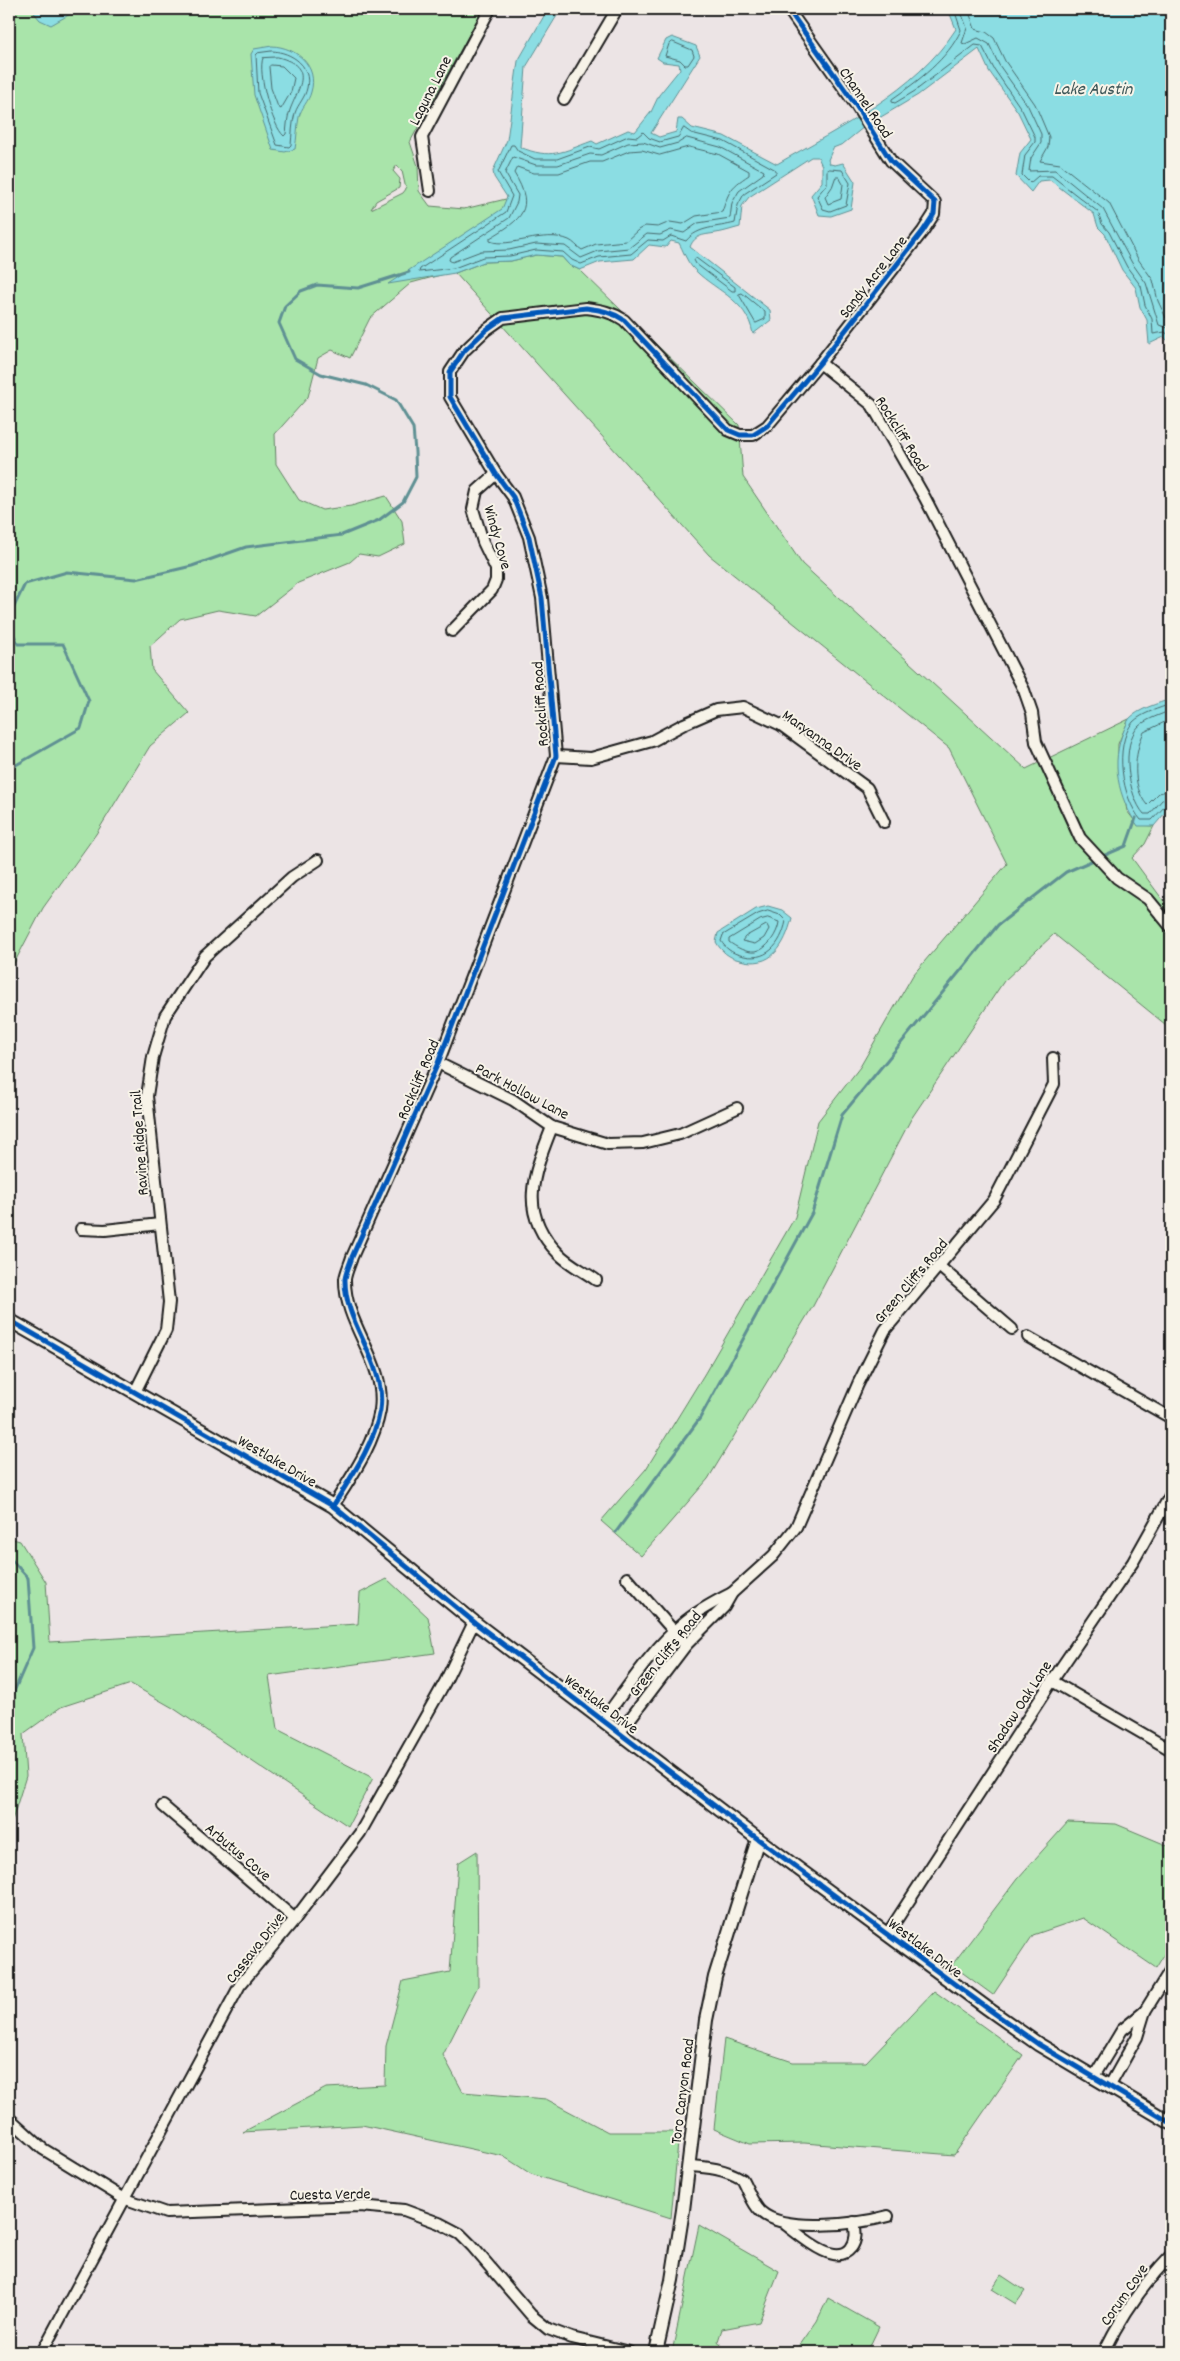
<svg xmlns="http://www.w3.org/2000/svg" width="1180" height="2361" viewBox="0 0 1180 2361" font-family="Dekko,sans-serif">
	<style>
		.green { fill: #a9e4aa; stroke: #628063; fill-rule: evenodd }
		.water { fill: #8bdde3; stroke: #5f9093 }
		.lines { fill: none; stroke-linecap: round; stroke-linejoin: round }
		.shore { stroke: #48696c; stroke-width: 1 }
		.stream { stroke: #5f9093; stroke-width: 3 }
		.minor-casing { stroke: #1c1c1c; stroke-width: 14 }
		.tertiary-casing { stroke: #1c1c1c; stroke-width: 16 }
		.minor { stroke: #f7f3e8; stroke-width: 10 }
		.tertiary { stroke: #f7f3e8; stroke-width: 12 }
		.cycleway-casing { stroke: #f7f3e8; stroke-width: 8 }
		.cycleway { stroke: #0057b8; stroke-width: 5 }
		.labels { text-anchor: middle; stroke-width: 4; stroke-linejoin: round; paint-order: stroke }
		.street-label { font-size: 16px; fill: #1c1c1c; stroke: #f7f3e8 }
		.water-label { font-size: 18px; font-style: italic; fill: #3d5658; stroke: #f7f3e8 }
	</style>
	<rect width="100%" height="100%" fill="#ece4e5"/>
	<filter id="ink" filterUnits="userSpaceOnUse"><feTurbulence type="fractalNoise" baseFrequency=".02" numOctaves="2"/><feDisplacementMap in="SourceGraphic" scale="10" xChannelSelector="R" yChannelSelector="G"/><feConvolveMatrix kernelMatrix="1 2 1 2 8 2 1 2 1" color-interpolation-filters="sRGB"/></filter>
	<g filter="url(#ink)">
		<!-- green -->
		<g class="green">
			<path d="M9 9H483L410 142 418 166 419 191 430 206 464 209 510 198 516 216 448 273 411 283 370 318 350 358 332 350 318 358 308 397 275 434 276 464 299 500 322 510 351 506 386 496 402 521 405 544 378 557 359 554 350 562 298 583 256 616 218 610 180 619 150 646 152 670 189 713 150 746 96 834 43 908 9 973ZM397 165 402 171 406 189 403 193 371 209 376 201 399 188 400 179 393 171Z"/>
			<polygon points="536,255 562,257 569,265 580,270 739,425 743,477 802,564 1026,769 1129,719 1118,744 1118,763 1127,811 1138,825 1154,826 1145,844 1132,858 1171,911 1171,1029 1054,934 1004,981 911,1119 813,1306 708,1479 641,1556 601,1521 646,1469 705,1373 795,1217 818,1121 860,1067 913,975 1007,864 949,748 709,555 455,273 484,262 511,261"/>
			<polygon points="9,1538 20,1541 46,1582 50,1642 358,1624 360,1593 387,1579 428,1617 435,1653 269,1676 277,1729 373,1778 348,1826 173,1708 131,1684 61,1707 23,1734 26,1776 9,1830"/>
			<polygon points="1068,1822 1116,1824 1171,1847 1171,1943 1156,1968 1083,1918 1033,1935 993,1995 952,1965 1018,1878"/>
			<polygon points="477,1851 478,1986 443,2055 463,2092 546,2099 608,2132 679,2132 671,2218 531,2174 503,2156 362,2125 243,2132 326,2088 385,2085 386,2046 403,1981 450,1972 458,1863"/>
			<polygon points="934,1991 1023,2055 954,2155 804,2143 750,2144 714,2129 724,2039 793,2062 866,2062"/>
			<polygon points="699,2225 779,2271 759,2322 722,2329 718,2341 726,2352 672,2352"/>
			<polygon points="1001,2275 1025,2291 1016,2304 992,2289"/>
			<polygon points="828,2298 879,2327 867,2352 795,2352 817,2321"/>
		</g>
		<!-- water -->
		<g class="water">
			<polygon points="31,9 79,9 51,25 40,20"/>
			<path d="M548 9H561L526 67 520 147C551 160 562 152 592 141L597 144 628 130 635 132 651 112 659 95 680 69 679 64 663 62 657 58 666 40 672 37 696 46 700 56 651 133 659 137 676 132 678 119H682L692 128 724 136 777 164C839 128 916 91 956 29L948 9H1171V344L1164 337 1149 344 1147 320 1140 307 1136 288 1122 270 1105 234 1098 227 1094 214 1050 180 1039 181 1031 192 1016 176 1020 153 1031 139 1018 112 989 71 979 49 918 95 864 127 843 144 833 148 828 160 830 164 835 165 843 163 855 182 851 209 831 216 819 215 811 195 822 182V166L818 157H811L749 197 742 206 740 227C732 229 724 232 716 233 705 235 695 234 690 247L770 310 771 320 753 334C747 298 712 290 692 267 686 260 683 250 679 243L671 241 666 247 649 245 634 259 600 262 580 270 569 265 562 257 536 255 511 261 484 262 455 273 388 284 502 209 507 197 494 177 493 171 507 140 518 61Z"/>
			<path d="M272 46C296 47 319 66 311 92 309 101 301 108 299 117 297 127 297 138 295 149L285 152 273 150 254 95 251 54 254 49Z"/>
			<path d="M1171 699V806L1154 826H1138C1118 798 1110 762 1124 730 1126 727 1127 722 1129 719 1138 709 1159 703 1171 699Z"/>
			<path d="M768 906 782 910 792 918C785 946 771 969 740 960 729 958 721 951 716 942L718 933 756 909Z"/>
		</g>
		<g class="lines">
			<!-- shore -->
			<g class="shore">
				<path d="M954 9 961 30C948 59 918 81 892 99V102L895 103 915 91 975 45 982 46 994 69 1022 110 1035 137V142L1025 155 1022 175 1030 183 1038 176H1052L1098 212 1102 224 1109 232 1127 267 1141 286 1145 305 1152 319 1153 334 1165 332 1171 337"/>
				<polyline points="960,9 967,28 962,43 965,44 978,38 989,44 999,65 1028,106 1041,134 1041,143 1031,158 1029,171 1055,170 1103,209 1132,263 1146,283 1159,325 1171,329"/>
				<polyline points="968,9 975,29 986,32 994,38 1005,61 1035,104 1049,137 1048,147 1040,161 1060,164 1109,203 1138,259 1153,280 1158,301 1166,318 1171,320"/>
				<polygon points="673,42 692,50 694,56 688,65 685,65 680,60 665,56 669,44"/>
				<path d="M272 51C292 52 312 66 307 88 305 98 298 104 295 113 292 123 292 135 291 145L289 147 277 145 258 93 256 55 258 53Z"/>
				<path d="M278 57C316 67 298 88 290 110 287 118 287 126 286 134L284 136C272 126 257 72 263 58Z"/>
				<polygon points="271,65 282,66 294,78 291,92 281,109 278,107 271,88 269,67"/>
				<path d="M684 128 691 133 723 141 776 170V173L744 194 738 205 735 223C717 228 698 226 686 241L671 236 663 241 648 240 631 254 599 257 581 264 572 260 563 252 536 250 510 256 483 257 454 268 419 272 420 269 506 212 512 196 498 172 511 145H514L518 151 535 159H557L590 147 599 149 628 136 637 137 643 132 649 138 660 142 678 137Z"/>
				<polygon points="687,138 720,147 764,171 763,174 739,191 732,203 730,218 698,223 684,233 671,230 660,235 647,234 629,248 598,251 581,258 565,246 536,244 509,250 481,251 452,262 449,260 450,257 509,218 517,202 518,195 505,173 513,157 536,165 558,165 590,154 601,155 628,143 643,142 660,148 678,143"/>
				<path d="M689 147 718 154 749 171V175C729 188 729 192 722 212L696 216 683 224 670 222 658 227 645 226 638 230 626 241 596 244 582 250C577 247 574 242 569 240 544 229 509 249 490 241V238C522 219 536 209 514 173L517 167 534 173H559L590 162H602L629 151 642 150 659 155Z"/>
				<polygon points="830,169 842,170 850,183 846,205 830,211 823,209 817,196 827,184 827,171"/>
				<polygon points="836,177 839,177 843,184 841,199 828,204 825,197 832,187"/>
				<polygon points="696,258 735,287 735,291 732,291 696,264 694,260"/>
				<polygon points="739,294 742,293 765,312 765,319 756,323"/>
				<path d="M1171 704C1160 708 1142 713 1133 722 1113 746 1122 798 1141 820H1152L1166 805 1171 804"/>
				<path d="M1171 710C1161 715 1148 718 1139 726 1120 744 1128 796 1144 814H1150L1162 800 1171 797"/>
				<path d="M1171 719 1144 732C1134 753 1131 786 1147 805L1159 793 1171 790"/>
				<path d="M768 911 780 915 786 921C781 945 766 963 740 955 732 953 725 948 721 941L723 935 758 914Z"/>
				<path d="M768 918 779 922C778 933 767 950 755 952 746 953 736 947 729 942V939L760 920Z"/>
				<polygon points="767,925 769,929 764,938 755,944 742,941 745,937"/>
			</g>
			<!-- stream -->
			<g class="stream">
				<polyline points="9,617 25,584 67,572 136,579 192,566 246,547 342,535 379,520 403,502 416,477 415,452 413,428 396,400 366,385 321,374 295,359 279,323 285,306 301,291 317,285 358,288 409,272"/>
				<polyline points="9,625 18,644 63,644 89,701 81,728 16,765 9,772"/>
				<polyline points="616,1532 700,1418 812,1213 842,1115 998,925 1066,872 1126,846 1136,818"/>
				<polyline points="9,1557 28,1578 33,1648 9,1703"/>
			</g>
			<!-- minor casing -->
			<g class="minor-casing">
				<g id="minor">
					<polyline points="564,99 617,9"/>
					<polyline points="430,191 422,137 490,9"/>
					<polyline points="820,363 872,405 925,498 1024,690 1032,713 1036,742 1080,838 1117,878 1148,899 1171,927"/>
					<polyline points="452,631 492,590 496,580 496,569 483,542 473,509 477,491 496,474"/>
					<polyline points="556,756 591,758 652,741 684,724 716,710 743,707 781,725 867,788 884,822"/>
					<polyline points="438,1063 513,1100 552,1127 608,1144 643,1143 680,1134 737,1108"/>
					<path d="M552 1127C534 1173 517 1212 558 1253 568 1264 584 1271 596 1280"/>
					<polyline points="81,1229 105,1230 160,1224"/>
					<polyline points="940,1267 1012,1329"/>
					<polyline points="1028,1337 1171,1418"/>
					<polyline points="135,1392 166,1330 169,1302 147,1096 153,1057 165,1016 205,956 292,877 318,860"/>
					<path d="M333 1506C351 1477 374 1445 380 1410 387 1362 344 1326 345 1279 346 1272 350 1264 352 1257L438 1063 556 756 542 598 529 537 513 497 496 474 450 397V372L464 351 486 330 503 318 586 308C601 310 612 312 624 320L728 430 740 435H753L767 426 820 363 923 231 934 214 935 202 891 161 855 104 788 9"/>
					<polyline points="627,1578 686,1645"/>
					<polyline points="1052,1681 1171,1750"/>
					<path d="M603 1720C628 1687 651 1650 682 1624 697 1611 714 1602 732 1593"/>
					<polyline points="620,1732 686,1645 724,1607 732,1593 773,1556 796,1527 858,1384 885,1330 994,1200 1054,1084 1053,1058"/>
					<polyline points="163,1806 295,1919"/>
					<polyline points="888,1933 1052,1681 1133,1562 1171,1494"/>
					<polyline points="1093,2078 1122,2030 1145,2011"/>
					<polyline points="1109,2087 1137,2037 1145,2011 1171,1969"/>
					<polyline points="9,2118 43,2149 123,2198 166,2213 360,2206 404,2210 439,2223 460,2234 472,2246 531,2315 548,2329 572,2338 629,2352"/>
					<path d="M689 2166C708 2167 725 2169 742 2179 748 2189 752 2204 761 2212 784 2233 859 2224 888 2216"/>
					<path d="M785 2224C800 2235 835 2268 851 2248 857 2240 856 2232 854 2222"/>
					<polyline points="42,2352 240,1985 295,1919 360,1833 445,1682 474,1622"/>
					<path d="M1104 2352C1121 2317 1144 2283 1171 2255"/>
				</g>
			</g>
			<!-- tertiary casing -->
			<g class="tertiary-casing">
				<g id="tertiary">
					<polyline points="9,1320 333,1506 474,1622 758,1839 987,2008 1038,2044 1171,2123"/>
					<polyline points="656,2352 672,2280 683,2210 706,2020 715,1977 758,1839"/>
				</g>
			</g>
			<!-- minor -->
			<use href="#minor" class="minor"/>
			<!-- tertiary -->
			<use href="#tertiary" class="tertiary"/>
			<!-- cycleway casing -->
			<g class="cycleway-casing">
				<g id="cycleway">
					<polyline points="9,1320 333,1506 474,1622 758,1839 987,2008 1038,2044 1171,2123"/>
					<path d="M333 1506C351 1477 374 1445 380 1410 387 1362 344 1326 345 1279 346 1272 350 1264 352 1257L438 1063 556 756 542 598 529 537 513 497 496 474 450 397V372L464 351 486 330 503 318 586 308C601 310 612 312 624 320L728 430 740 435H753L767 426 820 363 923 231 934 214 935 202 891 161 855 104 788 9"/>
				</g>
			</g>
			<!-- cycleway -->
			<use href="#cycleway" class="cycleway"/>
		</g>
	</g>
	<g class="labels">
		<!-- street labels -->
		<g class="street-label">
			<text transform="translate(429 90) rotate(-63)" y="6">Laguna Lane</text>
			<text transform="translate(867 102) rotate(56)" y="6">Channel Road</text>
			<text transform="translate(872 276) rotate(-52)" y="6">Sandy Acre Lane</text>
			<text transform="translate(903 433) rotate(58)" y="6">Rockcliff Road</text>
			<text transform="translate(499 537) rotate(74)" y="6">Windy Cove</text>
			<text transform="translate(539 704) rotate(-94)" y="6">Rockcliff Road</text>
			<text transform="translate(823 739) rotate(35)" y="6">Maryanna Drive</text>
			<text transform="translate(417 1079) rotate(-67)" y="6">Rockcliff Road</text>
			<text transform="translate(523 1090) rotate(28)" y="6">Park Hollow Lane</text>
			<text transform="translate(138 1143) rotate(-94)" y="6">Ravine Ridge Trail</text>
			<text transform="translate(910 1280) rotate(-50)" y="6">Green Cliffs Road</text>
			<text transform="translate(278 1460) rotate(30)" y="6">Westlake Drive</text>
			<text transform="translate(664 1653) rotate(-51)" y="6">Green Cliffs Road</text>
			<text transform="translate(602 1703) rotate(37)" y="6">Westlake Drive</text>
			<text transform="translate(1018 1706) rotate(-57)" y="6">Shadow Oak Lane</text>
			<text transform="translate(239 1851) rotate(40)" y="6">Arbutus Cove</text>
			<text transform="translate(254 1947) rotate(-52)" y="6">Cassava Drive</text>
			<text transform="translate(926 1947) rotate(37)" y="6">Westlake Drive</text>
			<text transform="translate(681 2091) rotate(-83)" y="6">Toro Canyon Road</text>
			<text transform="translate(330 2193) rotate(-1)" y="6">Cuesta Verde</text>
			<text transform="translate(1123 2294) rotate(-55)" y="6">Corum Cove</text>
		</g>
		<!-- water labels -->
		<g class="water-label">
			<text x="1093" y="94">Lake Austin</text>
		</g>
	</g>
	<!-- margin -->
	<rect width="1180" height="2361" fill="none" stroke="#f7f3e8" stroke-width="30"/>
	<rect x="15" y="15" width="1150" height="2331" fill="none" stroke="#1c1c1c" stroke-width="2" filter="url(#ink)"/>
</svg>
